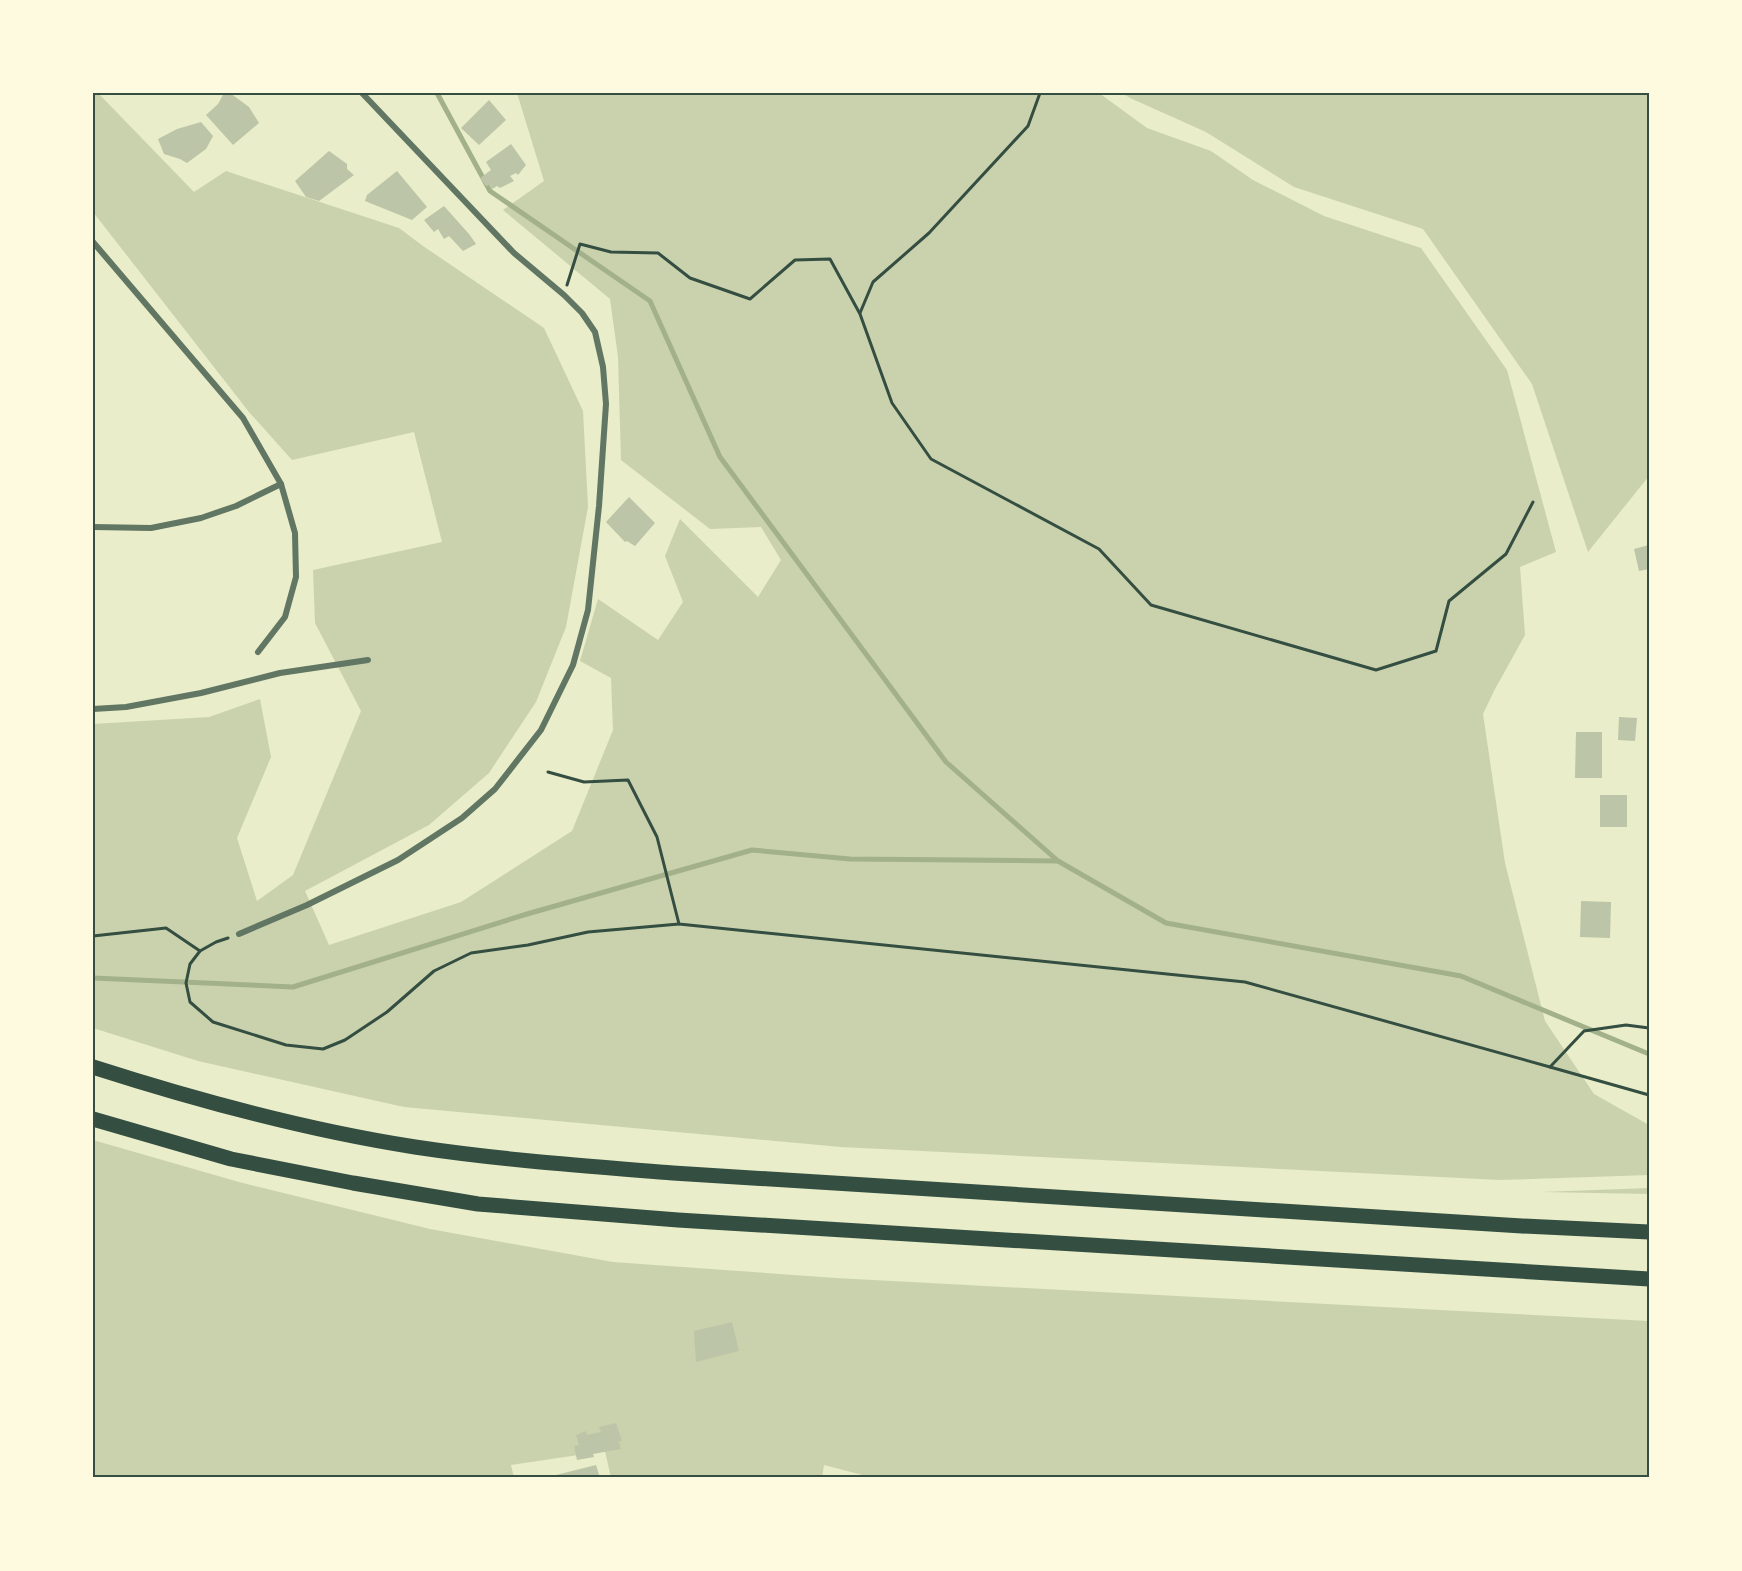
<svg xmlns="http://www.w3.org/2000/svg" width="1742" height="1571" viewBox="0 0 1742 1571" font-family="'Fira Sans',sans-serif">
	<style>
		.green { fill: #cad2ad }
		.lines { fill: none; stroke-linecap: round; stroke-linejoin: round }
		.stream { stroke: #a3b18a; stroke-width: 5 }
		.building { fill: #bcc5a7 }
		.path { stroke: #344e41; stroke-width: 3 }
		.minor { stroke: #617663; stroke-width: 6 }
		.trunk { stroke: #344e41; stroke-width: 15 }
		.neatline { fill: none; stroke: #344e41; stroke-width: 2 }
	</style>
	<rect width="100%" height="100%" fill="#e9edc9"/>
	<!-- green -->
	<g class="green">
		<polygon points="93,93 98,93 194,192 226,171 399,228 423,246 544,328 583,411 588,507 566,627 536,702 489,773 429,825 305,891 329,945 461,902 572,831 613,730 611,678 580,661 598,599 658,640 683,602 665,556 680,519 758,597 781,560 761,527 710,529 621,460 618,357 610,299 503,210 544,181 517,93 1099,93 1147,128 1211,151 1253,180 1324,216 1421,248 1507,370 1556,552 1520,567 1525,635 1494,691 1483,714 1505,863 1545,1021 1594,1094 1649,1125 1649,1175 1500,1180 841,1147 404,1107 198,1061 93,1028 93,724 209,717 260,699 271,757 237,838 257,901 293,875 361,711 315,623 313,570 442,542 414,432 292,460 249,412 93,212"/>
		<polygon points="1122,93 1649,93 1649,476 1588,552 1532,384 1423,229 1294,187 1206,132 1130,98"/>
		<polygon points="93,1140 239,1182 430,1229 613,1262 836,1278 1649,1321 1649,1478 874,1478 824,1465 822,1478 611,1478 605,1451 511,1465 514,1478 93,1478"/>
		<polygon points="1649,1188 1649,1194 1541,1192"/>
	</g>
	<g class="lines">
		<!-- stream -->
		<g class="stream">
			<polyline points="437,93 490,191 650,301 720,457 946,762 1058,861 1166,923 1461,976 1649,1054"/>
			<polyline points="93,978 293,987 527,914 752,850 850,859 1058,861"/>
		</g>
	</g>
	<!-- building -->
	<g class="building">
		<polygon points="224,93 230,93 249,107 259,123 233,145 206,115 218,104"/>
		<polygon points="489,100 506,120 479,145 461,128"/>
		<polygon points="201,122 213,136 206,149 187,163 180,159 164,154 158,139 177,129"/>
		<polygon points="511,144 526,165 518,175 516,173 510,176 514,181 500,188 497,186 492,189 490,185 486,186 480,178 491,170 486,162"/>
		<polygon points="329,151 347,164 347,169 354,175 319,201 306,197 295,181"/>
		<polygon points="397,171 427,207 412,220 365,201 367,195"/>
		<polygon points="444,206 469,234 476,244 463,251 449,236 444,239 438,229 434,232 424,220"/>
		<polygon points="629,497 655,523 635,546 627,541 625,542 606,522"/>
		<polygon points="1649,545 1649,569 1639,571 1634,549"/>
		<polygon points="1619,717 1637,718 1635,741 1618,740"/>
		<polygon points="1576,732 1602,732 1602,778 1575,778"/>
		<rect x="1600" y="795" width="27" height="32"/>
		<polygon points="1581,901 1611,902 1610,938 1580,937"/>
		<polygon points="732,1322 739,1351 696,1362 694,1331"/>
		<polygon points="616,1423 622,1441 619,1441 621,1449 593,1454 594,1457 577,1460 574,1446 579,1445 576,1435 586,1431 587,1435 601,1432 599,1427"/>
		<polygon points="596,1465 600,1478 556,1478 556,1475"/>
	</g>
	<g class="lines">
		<!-- path -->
		<g class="path">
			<polyline points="567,285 580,244 611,252 658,253 690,278 750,299 795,260 830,259 860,314 892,403 931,459 1099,549 1151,605 1376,670 1436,651 1449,601 1506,554 1533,502"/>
			<polyline points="860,313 873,282 929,233 1028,126 1040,93"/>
			<polyline points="548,772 584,782 628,780 657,837 679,924 1245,982 1550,1067 1584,1031 1626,1025 1649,1028"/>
			<polyline points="93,936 166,928 200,951"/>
			<polyline points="228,938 216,942 200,951 190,964 186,983 190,1002 213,1022 286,1045 323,1049 345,1040 387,1012 434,971 471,953 528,945 588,932 679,924"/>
			<polyline points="1550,1067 1649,1095"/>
		</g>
		<!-- minor -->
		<g class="minor">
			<polyline points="93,242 243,418 281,484 295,533 296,577 285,617 258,652"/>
			<polyline points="93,527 151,528 201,518 236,506 281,484"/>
			<polyline points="93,709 126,707 201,693 280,673 368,660"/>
			<polyline points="239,934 307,905 398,860 462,818 495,789 541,730 573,665 588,610 599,506 606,404 603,367 595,332 582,313 564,295 514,253 362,93"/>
		</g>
		<!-- trunk -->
		<g class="trunk">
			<path d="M93 1067C199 1101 305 1130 415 1147 501 1160 587 1166 673 1173L1522 1226 1649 1232"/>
			<polyline points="93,1119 231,1159 353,1183 478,1204 678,1220 1649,1279"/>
		</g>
	</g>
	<!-- border -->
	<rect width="1742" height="1571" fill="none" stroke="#fefae0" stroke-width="189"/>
	<rect x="94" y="94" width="1554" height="1382" class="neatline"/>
</svg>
